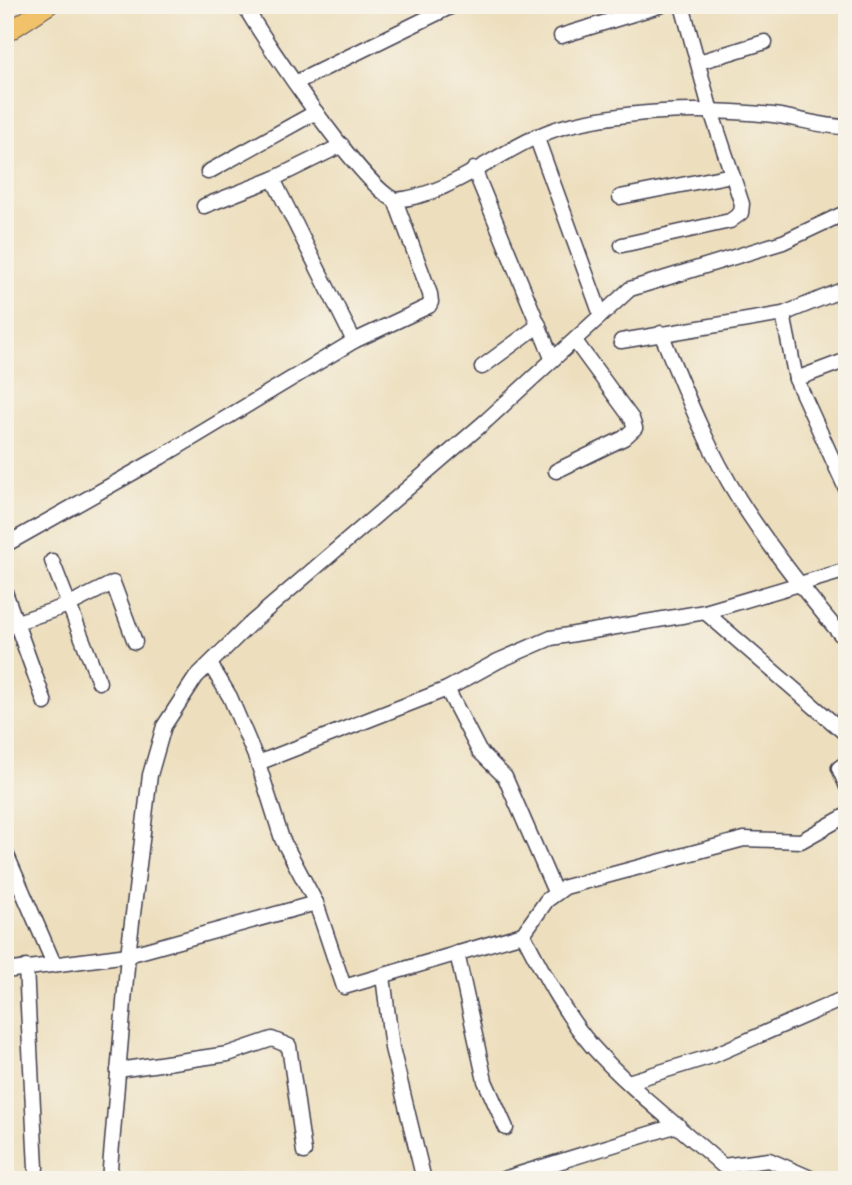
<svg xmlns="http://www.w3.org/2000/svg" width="852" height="1185" viewBox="0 0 852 1185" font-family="'Architects Daughter',sans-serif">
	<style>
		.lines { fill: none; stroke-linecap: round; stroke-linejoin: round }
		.minor-casing { stroke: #403e4f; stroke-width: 17 }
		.major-casing { stroke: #403e4f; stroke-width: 20 }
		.minor { stroke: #fff; stroke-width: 14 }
		.major { stroke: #f2c26a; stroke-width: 18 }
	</style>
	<rect width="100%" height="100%" fill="#f7f3e8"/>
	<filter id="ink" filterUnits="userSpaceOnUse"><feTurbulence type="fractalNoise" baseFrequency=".0143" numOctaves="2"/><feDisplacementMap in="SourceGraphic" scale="14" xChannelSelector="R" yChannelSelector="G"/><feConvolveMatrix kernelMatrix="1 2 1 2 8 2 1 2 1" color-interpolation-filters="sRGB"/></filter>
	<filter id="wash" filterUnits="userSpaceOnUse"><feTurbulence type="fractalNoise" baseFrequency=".00686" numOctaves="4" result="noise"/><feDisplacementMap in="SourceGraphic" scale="28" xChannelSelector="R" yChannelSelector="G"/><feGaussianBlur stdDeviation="1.57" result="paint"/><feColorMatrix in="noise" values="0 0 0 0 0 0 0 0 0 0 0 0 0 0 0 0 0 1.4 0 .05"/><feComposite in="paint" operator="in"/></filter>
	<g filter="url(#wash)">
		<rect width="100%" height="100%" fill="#eddfbe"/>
	</g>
	<g filter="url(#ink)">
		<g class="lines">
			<!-- minor casing -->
			<g class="minor-casing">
				<g id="minor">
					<path d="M244 5C264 41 363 187 395 200 454 196 508 141 566 126 634 109 704 108 773 115 798 118 822 127 847 127"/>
					<polyline points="561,36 662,5"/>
					<polyline points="699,62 765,42"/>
					<polyline points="297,82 454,5"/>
					<polyline points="536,136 601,315"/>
					<polyline points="474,169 552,358"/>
					<polyline points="208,172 316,112"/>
					<polyline points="273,179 354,341"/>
					<polyline points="620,197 732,175"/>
					<polyline points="204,206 273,179 342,145"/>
					<polyline points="622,245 730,221 741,213 742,204 710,108 682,5"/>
					<polyline points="840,291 847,307"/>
					<polyline points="783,314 796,379"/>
					<path d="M661 333C684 389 707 448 739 499 771 550 808 596 847 642"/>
					<polyline points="621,341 783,314 847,288"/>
					<polyline points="847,360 796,379 847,491"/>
					<polyline points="482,367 539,325"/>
					<polyline points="556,471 624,438 635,428 632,419 575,341"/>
					<polyline points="5,545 161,457 354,341 429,306 431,302 430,294 395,200"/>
					<polyline points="52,561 99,682"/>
					<polyline points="5,592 45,703"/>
					<polyline points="705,612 847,735"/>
					<polyline points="5,626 69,605 113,583 135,642"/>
					<polyline points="210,664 230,697 258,763"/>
					<polyline points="447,689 479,751 505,777 555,892"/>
					<polyline points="847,762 839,768 847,787"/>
					<polyline points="5,851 54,964"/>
					<polyline points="523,934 547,900 565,887 744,839 801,841 847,815"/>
					<polyline points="457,953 485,1081 506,1128"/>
					<polyline points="26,967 36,1168"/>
					<polyline points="5,971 128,955 316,903"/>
					<polyline points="383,976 392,1048 424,1180"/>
					<polyline points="118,1070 228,1054 272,1039 289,1046 304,1152"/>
					<polyline points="628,1082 712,1056 847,997"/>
					<polyline points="109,1180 128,955 150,775 164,726 196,677 250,624 487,420 630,289 783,242 847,212"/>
					<polyline points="500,1180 678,1125"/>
					<path d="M815 1180 769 1160 723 1166C679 1126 630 1089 591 1045 563 1012 543 972 523 934L344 987 316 903 282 839 258 763 447 689 498 661 551 638 705 612 847 570"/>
				</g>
			</g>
			<!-- major casing -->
			<g class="major-casing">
				<polyline id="major" points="5,34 49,5"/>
			</g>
			<!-- minor -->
			<use href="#minor" class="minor"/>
			<!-- major -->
			<use href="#major" class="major"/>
		</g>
	</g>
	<!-- margin -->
	<rect width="852" height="1185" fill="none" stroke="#f7f3e8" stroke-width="28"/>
</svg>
